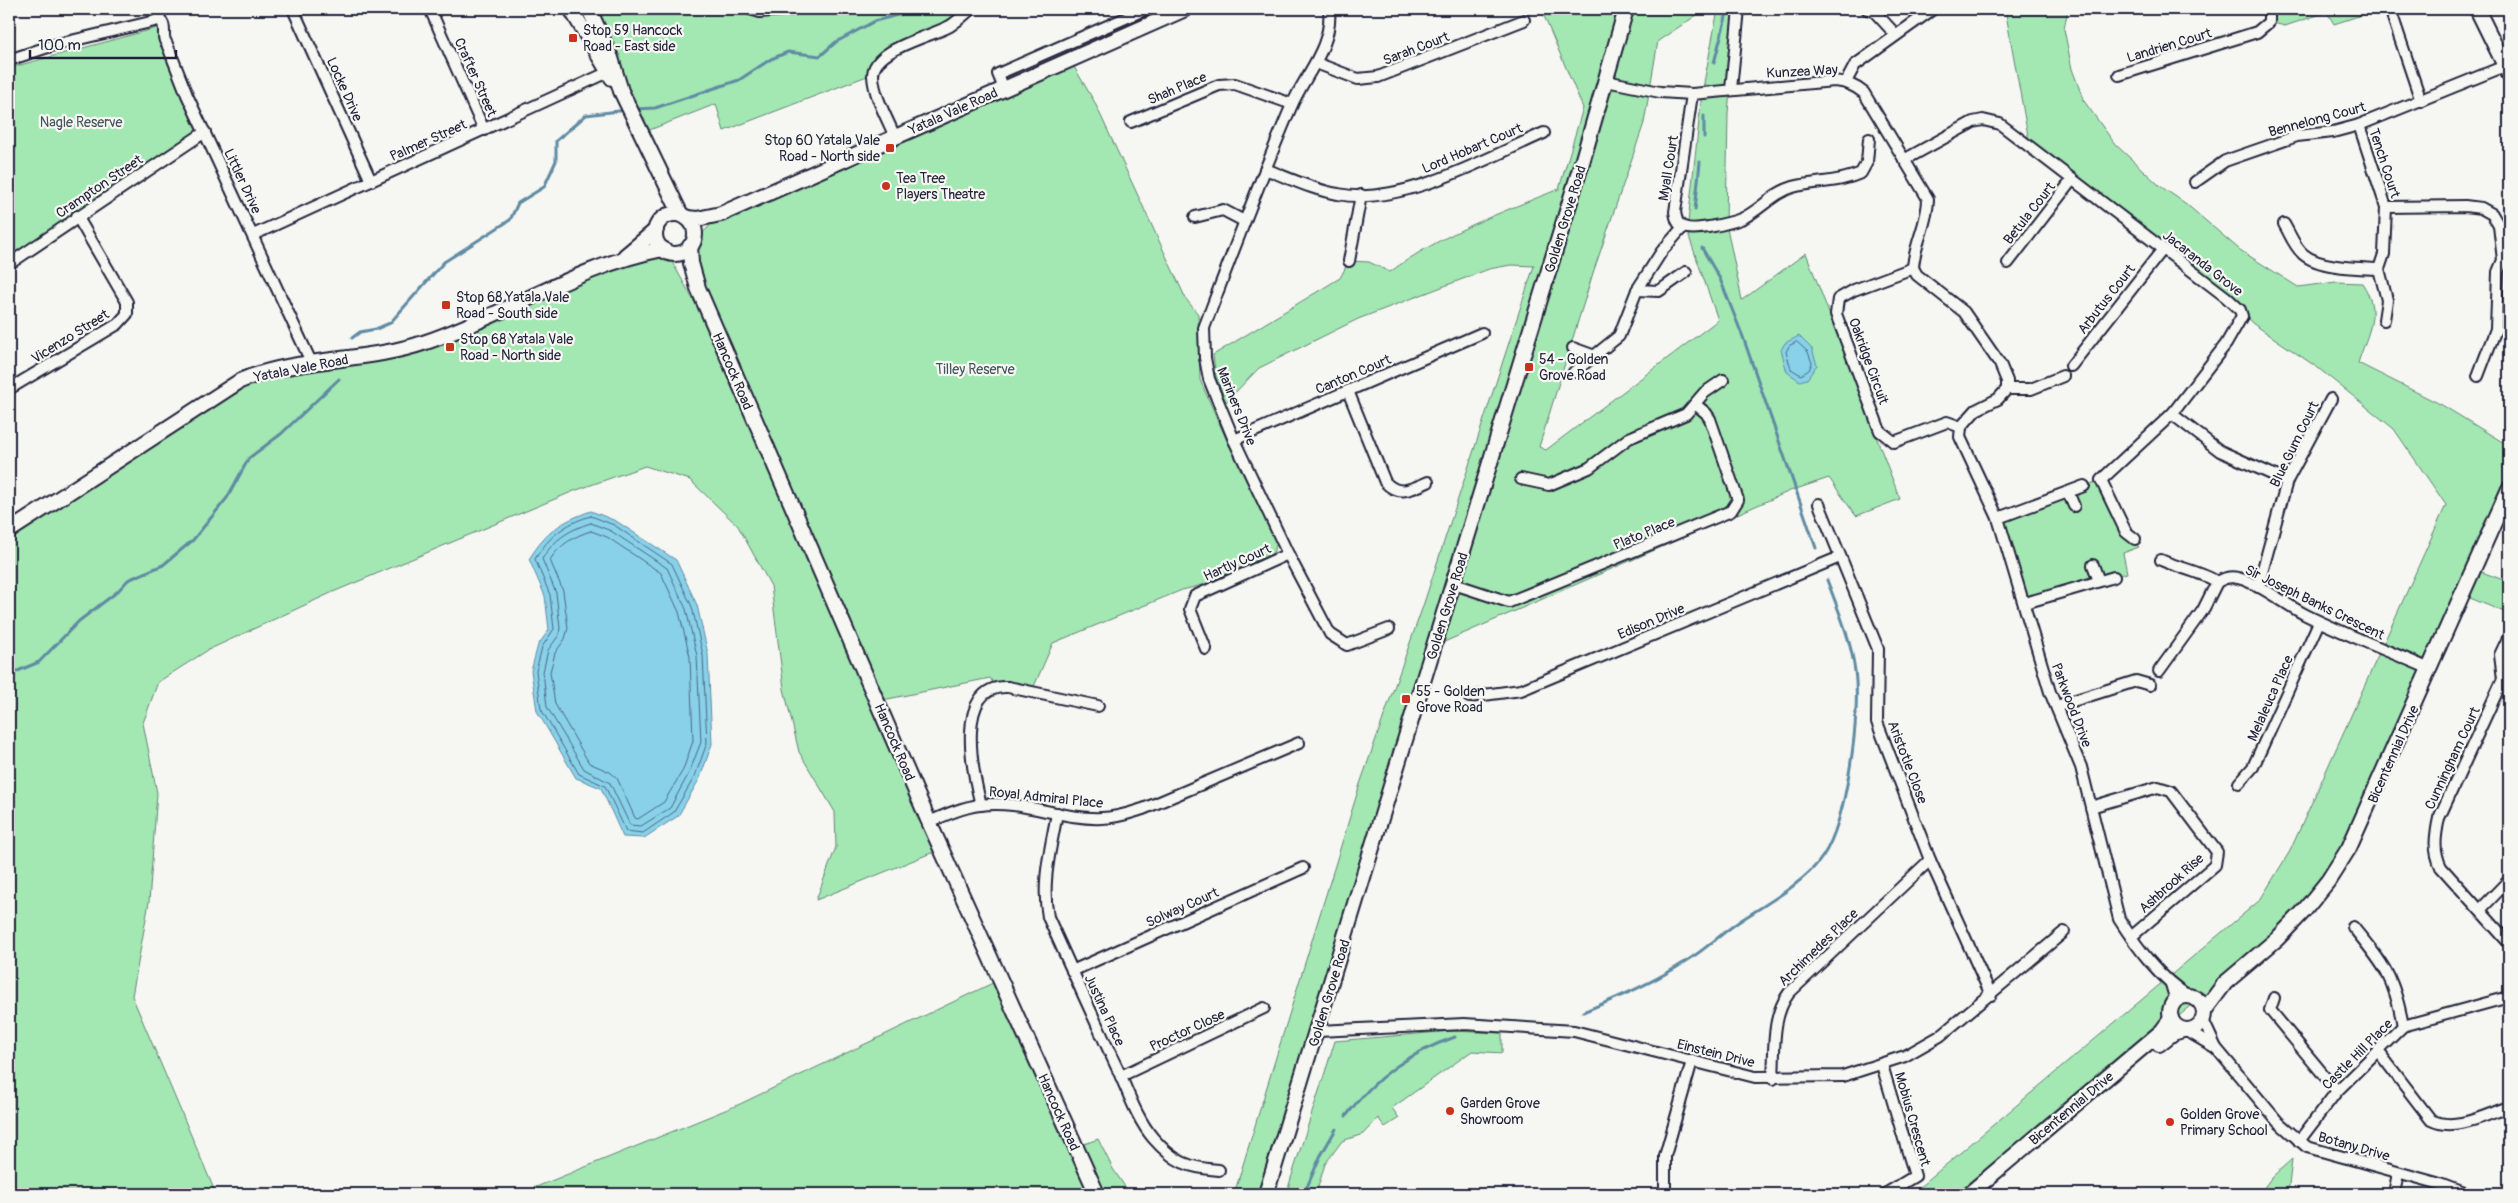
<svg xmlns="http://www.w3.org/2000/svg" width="2518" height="1203" viewBox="0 0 2518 1203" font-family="Pangolin,sans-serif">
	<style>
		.green { fill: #a3e7b2; stroke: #628476 }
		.water { fill: #88d1e9; stroke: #5f8ba3 }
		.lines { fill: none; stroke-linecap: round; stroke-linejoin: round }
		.shore { stroke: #4b6881; stroke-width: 1 }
		.stream { stroke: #5f8ba3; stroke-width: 3 }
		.street-casing { stroke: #22223b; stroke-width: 14 }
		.secondary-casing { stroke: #22223b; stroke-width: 18 }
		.street { stroke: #f6f6f2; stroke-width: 10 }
		.secondary { stroke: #f6f6f2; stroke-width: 14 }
		.poi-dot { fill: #c8321e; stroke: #f6f6f2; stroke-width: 2 }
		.labels { text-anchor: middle; stroke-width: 4.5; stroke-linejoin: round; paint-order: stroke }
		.poi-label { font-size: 14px; fill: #22223b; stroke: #f6f6f2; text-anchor: start }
		.street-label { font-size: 14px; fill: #22223b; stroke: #f6f6f2 }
		.park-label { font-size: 14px; fill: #425359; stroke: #f6f6f2 }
	</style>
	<rect width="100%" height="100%" fill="#f6f6f2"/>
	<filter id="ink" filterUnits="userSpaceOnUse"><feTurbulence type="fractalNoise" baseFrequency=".02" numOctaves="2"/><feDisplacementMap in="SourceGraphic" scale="10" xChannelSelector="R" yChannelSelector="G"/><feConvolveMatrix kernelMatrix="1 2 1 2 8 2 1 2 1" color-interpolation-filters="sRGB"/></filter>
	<g filter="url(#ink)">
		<!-- green -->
		<g class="green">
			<polygon points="590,9 970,9 957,21 888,53 867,76 724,131 716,104 647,131"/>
			<path d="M1541 9H1617L1609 64 1622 9H1706L1658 41 1644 123 1593 273 1539 447 1546 450 1718 320 1687 231 1702 93 1718 9H1737L1728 113 1726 223 1742 300 1806 253 1900 499 1856 516 1829 478 1790 491 1435 646 1265 1194H1234L1360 784 1423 606 1534 266 1511 265 1489 269 1358 319 1259 368 1226 402 1216 377 1213 355 1340 278 1349 261 1369 262 1390 272C1439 235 1502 212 1559 189L1583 108Z"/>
			<path d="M2005 9H2068L2064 29 2072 69 2084 101 2115 144 2160 186 2185 203 2240 250 2298 287 2336 282 2362 283C2382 313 2368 331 2358 363L2442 405 2509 446V490L2332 865 2290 918 2230 974 1962 1194H1906L1922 1185 2260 900 2290 851 2446 505 2394 429 2318 368 2252 323 2240 310 2030 147Z"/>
			<polygon points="2266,9 2380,9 2334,24 2327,12 2285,26 2269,22"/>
			<polygon points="157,28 166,57 197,131 9,259 9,68"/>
			<polygon points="1070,60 1094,101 1186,299 1198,314 1200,380 1228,443 1277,543 1273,553 1203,585 1182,590 1053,643 1032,691 995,686 990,678 878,701 941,849 816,900 836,847 835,812 799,752 784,689 771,586 738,526 690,480 645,466 574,491 333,592 208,650 158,682 143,723 157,793 149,902 132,996 216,1194 9,1194 9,531 256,374 400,350 630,252 666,251 733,371 690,246 721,214"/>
			<polygon points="2101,480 2126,532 2139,547 2123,553 2127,573 2025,603 1998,518"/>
			<polygon points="2479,571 2509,582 2509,614 2470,598"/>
			<polygon points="999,980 1076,1147 1098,1139 1113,1169 1130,1194 519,1194 740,1104"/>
			<polygon points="1451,1031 1502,1033 1502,1053 1472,1051 1392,1108 1399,1118 1385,1127 1378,1118 1363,1134 1342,1141 1325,1164 1316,1194 1286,1194 1335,1041"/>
			<polygon points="2292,1159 2288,1194 2259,1194 2272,1177"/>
		</g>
		<!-- water -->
		<g class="water">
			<polygon points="1799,336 1812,349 1817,365 1807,379 1800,381 1787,372 1781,350 1785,343"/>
			<path d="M591 511 616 521 676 560 697 605 708 654 712 744 700 778 678 816 644 838 623 837 601 788 576 778 537 711 531 671 538 645 549 630 545 596 529 559C547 531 560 522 591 511Z"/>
		</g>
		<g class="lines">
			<!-- shore -->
			<g class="shore">
				<polygon points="1797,342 1808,352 1812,363 1809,370 1801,375 1791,369 1786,352 1789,346"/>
				<path d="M591 516 614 525 672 564 692 607 703 655 707 743 695 776 674 812 643 833 626 831 605 786 579 774 541 709 536 671 542 647 554 629 550 595 535 559C549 536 566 523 591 516Z"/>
				<path d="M591 523 611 531 667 568 686 609 697 656 701 742 689 773 670 808 641 826 630 825 610 783 584 769 547 707 543 672 548 650 559 635 560 628 556 593 542 559C553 540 570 529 591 523Z"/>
				<path d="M591 531 607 537 661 573 679 612 690 657 693 741 683 770 664 802 638 819 635 818 617 778 610 772 589 763 555 704 550 672 555 653 565 639 568 628 563 591 550 560C559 545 574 536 591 531Z"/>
			</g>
			<!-- stream -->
			<g class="stream">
				<polyline points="1714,63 1728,9"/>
				<polyline points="636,109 655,108 739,80 771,59 788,52 820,56 836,42 875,21 920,9"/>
				<polyline points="1704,137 1704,116"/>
				<polyline points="1695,210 1700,162"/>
				<polyline points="1702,248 1720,279 1743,337 1816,548"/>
				<polyline points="352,338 360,332 376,329 390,323 444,262 510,220 518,203 544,187 556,161 556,141 586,115 627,110"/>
				<polyline points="9,671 13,673 39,662 79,621 117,592 128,580 163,565 193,540 227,498 249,458 281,434 339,379"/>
				<path d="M1583 1012C1619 997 1655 982 1688 960 1706 949 1722 933 1740 921 1766 904 1806 882 1823 856 1847 820 1861 714 1855 671 1851 640 1838 609 1827 580"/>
				<path d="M1346 1116C1375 1077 1409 1053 1455 1037"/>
				<polyline points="1304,1194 1320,1157 1336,1129"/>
			</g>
			<!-- street casing -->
			<g class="street-casing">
				<g id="street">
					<path d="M157 9C158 15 160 19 163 24 166 32 161 37 167 44L187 95 312 364"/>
					<polyline points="293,9 371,181"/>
					<polyline points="430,9 484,130"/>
					<polyline points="750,9 760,12 793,9"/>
					<path d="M1329 9C1333 47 1305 74 1291 107 1260 179 1232 254 1204 328L1205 358 1209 379 1234 440 1288 554 1330 634 1347 645 1389 629"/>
					<polyline points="1867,9 1874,11 1896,35"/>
					<polyline points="2390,9 2421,101"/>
					<polyline points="9,60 54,45 159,20"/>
					<polyline points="1316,63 1358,79 1378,77 1524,20"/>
					<polyline points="2119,75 2257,32 2269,22 2269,9"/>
					<path d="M1606 81 1660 92 1692 94 1834 81C1846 82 1854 85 1864 93L1928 199C1928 223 1914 244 1913 268"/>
					<polyline points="1846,82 1855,65 1933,9"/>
					<polyline points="1004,89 998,74 1146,9"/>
					<polyline points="1731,89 1739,9"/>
					<path d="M1692 94 1675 212C1676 218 1677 225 1684 227 1694 232 1730 223 1741 219 1760 211 1772 193 1793 187 1815 181 1839 183 1861 173L1867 162 1869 139"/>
					<polyline points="1131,122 1219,85 1235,84 1292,104"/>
					<polyline points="2359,125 2386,207 2384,254 2379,269 2387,300 2384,320"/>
					<path d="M895 137C887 118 874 96 873 76 872 49 930 37 950 26 958 21 964 15 971 9"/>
					<polyline points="1904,160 1973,122 1983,120 2000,124 2226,297 2240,310 2242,316 2226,344 2172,414 2101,480 2126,532 2135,539"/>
					<path d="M1265 169C1289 178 1313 190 1338 194 1400 207 1487 158 1544 133"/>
					<polyline points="2195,182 2225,161 2297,136 2333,132 2359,125 2505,66"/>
					<polyline points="2386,207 2465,206 2481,208 2492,214 2499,226 2503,260 2498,272 2496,329 2478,376"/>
					<polyline points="1195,217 1223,210 1244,221"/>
					<path d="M2284 224C2290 234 2294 246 2303 254 2319 268 2358 268 2379 269"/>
					<polyline points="253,235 613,70"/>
					<polyline points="1349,261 1361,195"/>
					<polyline points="2008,263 2072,180"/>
					<polyline points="9,264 205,132"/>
					<polygon points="1913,268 1917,275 1964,312 2000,364 2007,381 2007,389 1998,399 1976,410 1961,427 1947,422 1894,442 1880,431 1836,314 1838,299 1854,290"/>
					<polyline points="1637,290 1659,291 1686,272"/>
					<polyline points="1573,348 1595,356"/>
					<polyline points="2071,366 2163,249"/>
					<polyline points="1574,372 1619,336 1637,290 1662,251 1683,227"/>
					<polyline points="9,389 118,324 127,314 127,302 77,216"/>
					<polyline points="2007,389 2031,389 2063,376"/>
					<path d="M1348 391 1385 482C1399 497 1411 489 1428 482"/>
					<polyline points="2172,414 2220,451 2287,481"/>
					<path d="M1961 427 1960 437 1998 518 2050 692 2081 767 2119 919C2137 947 2160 979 2189 996"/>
					<polyline points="1234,440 1482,333"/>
					<polyline points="1521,479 1549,485 1589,468 1629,438 1686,414 1704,393 1723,380"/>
					<polyline points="2068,492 2074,506"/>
					<polyline points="1819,504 1878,649 1877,722 1930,860 1991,995"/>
					<polyline points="1998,518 2084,486"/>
					<path d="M2161 560C2176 567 2205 573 2217 582 2225 578 2229 576 2238 578 2263 585 2284 604 2306 615 2346 635 2389 651 2430 669"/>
					<polyline points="2093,565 2099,581"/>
					<polyline points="1454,584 1509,602 1731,511 1738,500 1710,419 1706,413 1695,404"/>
					<polyline points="2258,587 2287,481 2331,399"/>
					<polyline points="2025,603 2114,577"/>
					<polyline points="1206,649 1190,609 1195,596 1288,554"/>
					<polyline points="2159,671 2203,610 2217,582"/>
					<polyline points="2503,679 2500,655 2509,636"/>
					<path d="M2509 679H2503L2439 818C2435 837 2433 850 2441 867L2509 943"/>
					<polyline points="1469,697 1521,690 1840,557"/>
					<polyline points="2057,706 2136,681 2150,685"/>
					<polyline points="2239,783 2253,767 2319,622"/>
					<path d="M981 805C973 774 953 684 1008 687L1098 706"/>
					<polyline points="2091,807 2158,787 2171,791 2217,852 2215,865 2131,937"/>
					<path d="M1057 813C1051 848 1041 882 1048 917 1071 968 1094 1019 1118 1070 1128 1092 1137 1119 1153 1138 1174 1162 1188 1168 1219 1170"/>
					<path d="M929 822C945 815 963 807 980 805 1021 799 1062 820 1102 818 1116 818 1130 813 1143 809L1299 743"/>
					<polyline points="2481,909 2509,880"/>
					<path d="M2353 927C2384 965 2394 976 2403 1026"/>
					<polyline points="1072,971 1303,868"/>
					<polyline points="2171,984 2176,1001"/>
					<polyline points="2274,998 2270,1010 2337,1091"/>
					<polyline points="2203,1020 2216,1048 2278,1122 2307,1147 2437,1183 2466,1194"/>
					<polyline points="1318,1031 1464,1024 1574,1031 1755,1077 1843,1076 1905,1056 1940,1036 2064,932"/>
					<polyline points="2187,1031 2216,1048"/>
					<path d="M2378 1051 2431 1120C2455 1132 2485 1115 2509 1107"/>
					<polyline points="1882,1065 1915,1176 1885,1194"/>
					<polyline points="1121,1076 1264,1008"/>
					<path d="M1773 1079C1775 1050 1771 1017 1789 993L1930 860"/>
					<polyline points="2299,1141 2337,1091 2403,1026 2509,997"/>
					<polyline points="1665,1194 1665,1156 1692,1061"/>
					<polyline points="2394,1194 2398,1173"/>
				</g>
			</g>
			<!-- secondary casing -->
			<g class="secondary-casing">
				<g id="secondary">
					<polyline points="571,9 612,78"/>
					<polyline points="589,9 611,58 621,91 681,215"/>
					<polyline points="2477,9 2509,74"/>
					<circle cx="675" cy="234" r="20"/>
					<polyline points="687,218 697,219 721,214 1185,9"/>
					<polyline points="690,246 691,263 698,288 929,822 1097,1194"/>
					<polyline points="625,256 656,230"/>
					<path d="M9 531 240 381C299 356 366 363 426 342 506 315 580 265 663 249"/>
					<circle cx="2187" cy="1013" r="17"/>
					<polyline points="2204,1011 2225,983 2277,939 2303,912 2328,881 2349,848 2509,489"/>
					<polyline points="2159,1044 2173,1033 2183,1030"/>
					<polyline points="1266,1194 1583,159 1626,9"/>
					<polyline points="1969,1194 2162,1031 2171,1019"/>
				</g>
			</g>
			<!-- street -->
			<use href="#street" class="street"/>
			<!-- secondary -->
			<use href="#secondary" class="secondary"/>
		</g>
	</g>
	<!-- markers -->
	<g class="poi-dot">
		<rect x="568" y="33" width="10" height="10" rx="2.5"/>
		<rect x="885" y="143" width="10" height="10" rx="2.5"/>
		<circle cx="886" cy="186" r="5"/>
		<rect x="441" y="300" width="10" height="10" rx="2.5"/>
		<rect x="445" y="342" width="10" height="10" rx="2.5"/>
		<rect x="1524" y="362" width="10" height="10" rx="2.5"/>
		<rect x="1401" y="694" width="10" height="10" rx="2.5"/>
		<circle cx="1450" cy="1111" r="5"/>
		<circle cx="2170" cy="1122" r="5"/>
	</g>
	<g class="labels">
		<!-- poi labels -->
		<g class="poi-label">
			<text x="583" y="35">Stop 59 Hancock<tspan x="583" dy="16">Road - East side</tspan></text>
			<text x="880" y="145" text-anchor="end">Stop 60 Yatala Vale<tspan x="880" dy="16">Road - North side</tspan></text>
			<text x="896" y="183">Tea Tree<tspan x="896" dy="16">Players Theatre</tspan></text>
			<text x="456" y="302">Stop 68 Yatala Vale<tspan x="456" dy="16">Road - South side</tspan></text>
			<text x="460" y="344">Stop 68 Yatala Vale<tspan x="460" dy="16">Road - North side</tspan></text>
			<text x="1539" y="364">54 - Golden<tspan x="1539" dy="16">Grove Road</tspan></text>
			<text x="1416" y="696">55 - Golden<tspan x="1416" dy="16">Grove Road</tspan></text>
			<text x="1460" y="1108">Garden Grove<tspan x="1460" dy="16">Showroom</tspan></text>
			<text x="2180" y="1119">Golden Grove<tspan x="2180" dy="16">Primary School</tspan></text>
		</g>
		<!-- street labels -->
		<g class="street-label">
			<text transform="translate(2169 45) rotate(-17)" y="5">Landrien Court</text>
			<text transform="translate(1416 48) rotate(-21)" y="5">Sarah Court</text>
			<text transform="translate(1802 71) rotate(-3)" y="5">Kunzea Way</text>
			<text transform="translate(476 77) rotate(66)" y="5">Crafter Street</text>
			<text transform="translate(1177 88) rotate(-23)" y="5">Shah Place</text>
			<text transform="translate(345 89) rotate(66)" y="5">Locke Drive</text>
			<text transform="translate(953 111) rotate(-24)" y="5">Yatala Vale Road</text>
			<text transform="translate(2317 119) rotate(-15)" y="5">Bennelong Court</text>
			<text transform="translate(428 140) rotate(-24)" y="5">Palmer Street</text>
			<text transform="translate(1472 148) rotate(-23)" y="5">Lord Hobart Court</text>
			<text transform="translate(2385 163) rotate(72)" y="5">Tench Court</text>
			<text transform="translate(1668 168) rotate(-81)" y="5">Myall Court</text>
			<text transform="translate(243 181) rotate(65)" y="5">Littler Drive</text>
			<text transform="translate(99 186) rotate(-34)" y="5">Crampton Street</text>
			<text transform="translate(2029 213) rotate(-52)" y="5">Betula Court</text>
			<text transform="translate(1565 219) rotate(-73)" y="5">Golden Grove Road</text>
			<text transform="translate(2203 263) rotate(38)" y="5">Jacaranda Grove</text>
			<text transform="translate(2106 299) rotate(-52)" y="5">Arbutus Court</text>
			<text transform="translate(70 336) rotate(-32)" y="5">Vicenzo Street</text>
			<text transform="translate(1869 361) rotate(70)" y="5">Oakridge Circuit</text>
			<text transform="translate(301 368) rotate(-11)" y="5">Yatala Vale Road</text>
			<text transform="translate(733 371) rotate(67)" y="5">Hancock Road</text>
			<text transform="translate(1353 374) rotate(-23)" y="5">Canton Court</text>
			<text transform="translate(1237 406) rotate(68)" y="5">Mariners Drive</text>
			<text transform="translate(2294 444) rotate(-64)" y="5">Blue Gum Court</text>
			<text transform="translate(1644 533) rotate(-22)" y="5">Plato Place</text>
			<text transform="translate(1237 562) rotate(-24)" y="5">Hartly Court</text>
			<text transform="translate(2315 602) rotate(26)" y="5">Sir Joseph Banks Crescent</text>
			<text transform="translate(1447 606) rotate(-73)" y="5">Golden Grove Road</text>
			<text transform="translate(1651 621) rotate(-23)" y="5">Edison Drive</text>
			<text transform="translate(2270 698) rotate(-66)" y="5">Melaleuca Place</text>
			<text transform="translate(2072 705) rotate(69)" y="5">Parkwood Drive</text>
			<text transform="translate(895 742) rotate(67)" y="5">Hancock Road</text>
			<text transform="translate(2393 754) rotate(-66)" y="5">Bicentennial Drive</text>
			<text transform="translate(2452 758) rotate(-65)" y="5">Cunningham Court</text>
			<text transform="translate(1908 762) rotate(69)" y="5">Aristotle Close</text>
			<text transform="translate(1046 797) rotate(6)" y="5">Royal Admiral Place</text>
			<text transform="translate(2171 883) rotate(-42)" y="5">Ashbrook Rise</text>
			<text transform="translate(1182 907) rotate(-24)" y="5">Solway Court</text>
			<text transform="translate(1818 947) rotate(-44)" y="5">Archimedes Place</text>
			<text transform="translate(1329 993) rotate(-73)" y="5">Golden Grove Road</text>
			<text transform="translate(1105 1010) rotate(65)" y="5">Justina Place</text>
			<text transform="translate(1187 1030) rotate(-25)" y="5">Proctor Close</text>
			<text transform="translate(1716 1053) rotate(14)" y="5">Einstein Drive</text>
			<text transform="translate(2357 1054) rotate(-45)" y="5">Castle Hill Place</text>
			<text transform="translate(2071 1108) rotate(-40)" y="5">Bicentennial Drive</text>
			<text transform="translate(1059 1112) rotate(66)" y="5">Hancock Road</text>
			<text transform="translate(1913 1119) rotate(74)" y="5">Mobius Crescent</text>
			<text transform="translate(2354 1146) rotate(16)" y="5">Botany Drive</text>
		</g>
		<!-- park labels -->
		<g class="park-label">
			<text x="81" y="127">Nagle Reserve</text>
			<text x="975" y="374">Tilley Reserve</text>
		</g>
	</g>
	<!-- margin -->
	<rect width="2518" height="1203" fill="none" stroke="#f6f6f2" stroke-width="30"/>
	<rect x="15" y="15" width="2488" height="1173" fill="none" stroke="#22223b" stroke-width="2" filter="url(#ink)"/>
	<!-- scale -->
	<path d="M30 50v8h146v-8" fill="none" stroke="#22223b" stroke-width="2.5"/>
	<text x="38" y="50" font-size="15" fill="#22223b" stroke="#f6f6f2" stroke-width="4" paint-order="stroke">100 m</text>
</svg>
